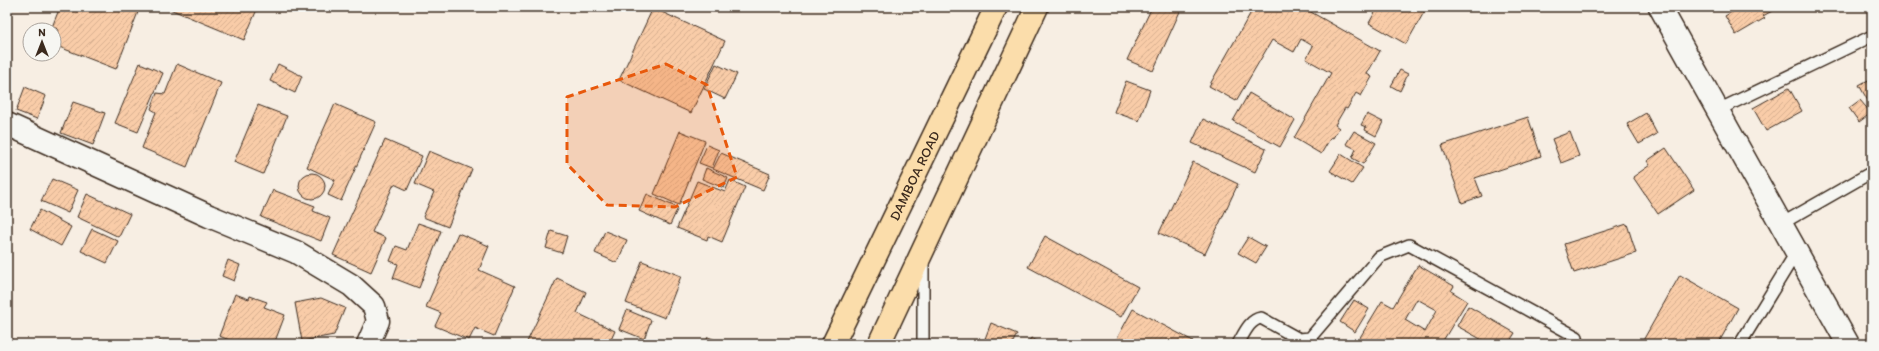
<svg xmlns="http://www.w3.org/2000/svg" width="1879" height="351" viewBox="0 0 1879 351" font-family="Itim,sans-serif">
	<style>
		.building { fill: url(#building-hatch); stroke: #3b2a1e; fill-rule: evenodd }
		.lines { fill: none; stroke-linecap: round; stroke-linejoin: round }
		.lane-casing { stroke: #3b2a1e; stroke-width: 14 }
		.street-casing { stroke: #3b2a1e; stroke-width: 25 }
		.primary-casing { stroke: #3b2a1e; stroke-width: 25 }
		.lane { stroke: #f6f6f2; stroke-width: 11 }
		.street { stroke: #f6f6f2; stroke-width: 22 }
		.primary { stroke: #fbddab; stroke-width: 22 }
		.marked { fill: #e8590c; fill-opacity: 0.2; stroke: #e8590c; stroke-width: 3; stroke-dasharray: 8 5; stroke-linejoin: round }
		.labels { text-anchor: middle; stroke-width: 3; stroke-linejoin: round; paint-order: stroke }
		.street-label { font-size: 14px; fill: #3b2a1e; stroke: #f6f6f2 }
	</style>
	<defs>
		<pattern id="building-hatch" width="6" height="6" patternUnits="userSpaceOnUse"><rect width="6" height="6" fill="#f9cca8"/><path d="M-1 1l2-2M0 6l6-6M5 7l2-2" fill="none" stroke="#d6af90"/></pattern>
	</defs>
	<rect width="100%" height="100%" fill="#f7eee3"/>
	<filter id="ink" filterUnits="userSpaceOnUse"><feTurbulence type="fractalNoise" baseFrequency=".025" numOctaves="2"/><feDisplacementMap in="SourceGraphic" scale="8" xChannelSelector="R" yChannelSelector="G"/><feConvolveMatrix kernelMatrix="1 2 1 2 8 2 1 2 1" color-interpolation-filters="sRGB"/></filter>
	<g filter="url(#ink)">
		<!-- building -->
		<g class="building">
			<polygon points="60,7 140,7 116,69 54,45 54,39 58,29 52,27"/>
			<polygon points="165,7 258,7 244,40"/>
			<polygon points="1152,7 1182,7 1153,71 1127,60"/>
			<polygon points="1254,7 1302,7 1380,51 1367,74 1372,77 1361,96 1356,93 1347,109 1345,108 1335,125 1339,128 1333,138 1331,137 1321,154 1294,138 1331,73 1306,59 1313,46 1301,39 1294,52 1272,40 1236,101 1209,86"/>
			<polygon points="1378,7 1390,7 1393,9 1394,7 1427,7 1406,44 1369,23"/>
			<polygon points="1740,7 1779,7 1763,16 1765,18 1736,35 1725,16"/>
			<polygon points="653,8 725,41 691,113 619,80"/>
			<polygon points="140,63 163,73 138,132 115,123"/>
			<polygon points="177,64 221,83 187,167 142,148 156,112 151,109 157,93 165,94"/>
			<polygon points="278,64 302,76 295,93 270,81"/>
			<polygon points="716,64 737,74 725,99 704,89"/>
			<polygon points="1400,70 1408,74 1400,91 1391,86"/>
			<polygon points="1872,78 1872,108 1859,85"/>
			<polygon points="1126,81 1150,90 1139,121 1114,112"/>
			<polygon points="25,87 46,96 37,119 16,111"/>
			<polygon points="1789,88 1802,111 1766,131 1753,108"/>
			<polygon points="1249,93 1295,120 1280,147 1233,121"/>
			<polygon points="1860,100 1871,113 1859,122 1849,108"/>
			<polygon points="73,102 105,113 93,145 61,133"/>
			<polygon points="335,104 376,122 341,201 328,195 335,180 307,167"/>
			<polygon points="258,105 287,116 263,174 234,162"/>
			<polygon points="1646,113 1657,134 1639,144 1627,124"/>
			<polygon points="1367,114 1383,122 1376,136 1365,130 1366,127 1361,125"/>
			<polygon points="1528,117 1541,156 1475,178 1482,196 1462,203 1442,145"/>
			<polygon points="1203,119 1266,149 1255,172 1192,143"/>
			<polygon points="680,131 705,141 679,205 654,194"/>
			<polygon points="1354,131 1376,143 1363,164 1352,158 1356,149 1346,144"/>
			<polygon points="1570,132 1579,156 1561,163 1552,139"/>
			<polygon points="385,140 422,156 407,190 394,184 372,232 386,238 371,272 333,255"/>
			<polygon points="707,145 719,150 712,168 699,163"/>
			<polygon points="1666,148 1694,190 1658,214 1633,177 1650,165 1647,161"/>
			<polygon points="429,151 472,169 448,227 423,217 434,192 415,184"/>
			<polygon points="721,153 770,174 763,190 713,169"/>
			<polygon points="1341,154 1363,168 1352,184 1330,171"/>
			<polygon points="1193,162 1238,184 1205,254 1159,233"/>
			<polygon points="706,168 728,178 724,188 702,179"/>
			<circle cx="312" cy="186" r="13"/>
			<polygon points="52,179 78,190 68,213 41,201"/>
			<polygon points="730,180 745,187 722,242 708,236 707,240 677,228 697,181 725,192"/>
			<polygon points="7,181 11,182 7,190"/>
			<polygon points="273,190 315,206 313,211 330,218 321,241 261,217"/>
			<polygon points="87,194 130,214 119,237 77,217"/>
			<polygon points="647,194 678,208 670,225 639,211"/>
			<polygon points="40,210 71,227 61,246 30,229"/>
			<polygon points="418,223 441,231 419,288 393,278 398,264 390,261 396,246 407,250"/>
			<polygon points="1627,224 1636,253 1574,273 1564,244"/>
			<polygon points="92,229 118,241 107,263 81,251"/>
			<polygon points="551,231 567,236 562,253 546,248"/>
			<polygon points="605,231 627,240 617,263 595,253"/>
			<polygon points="458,233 489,246 479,270 515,286 494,336 475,328 469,340 435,326 441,313 426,307"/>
			<polygon points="1045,236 1138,287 1121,317 1028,267"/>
			<polygon points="1248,237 1266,247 1256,263 1238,253"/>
			<polygon points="228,260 240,265 234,281 222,276"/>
			<polygon points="642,261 681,276 665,318 626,303"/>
			<path d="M1418 265 1454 286 1451 291 1467 301 1441 344H1356L1382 301 1393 307ZM1417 299 1437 310 1425 332 1405 320Z"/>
			<polygon points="1680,275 1738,308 1718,344 1641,344"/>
			<polygon points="557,278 586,292 577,313 615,331 609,344 526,344"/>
			<polygon points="235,294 249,299 250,296 267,302 264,307 285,315 274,344 240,344 219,336"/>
			<polygon points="321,298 345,308 334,335 302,341 295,303"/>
			<polygon points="1354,300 1369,309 1355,332 1340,322"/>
			<polygon points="1468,306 1515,333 1508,344 1485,344 1486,342 1457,326"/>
			<polygon points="1133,309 1193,341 1191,344 1114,344"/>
			<polygon points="627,310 651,320 644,339 619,329"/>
			<polygon points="991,323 1017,334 1012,344 983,344"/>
			<polygon points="708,337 726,344 705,344"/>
			<polygon points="1031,338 1043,344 1027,344"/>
			<polygon points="160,340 169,344 158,344"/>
		</g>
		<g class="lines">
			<!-- lane casing -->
			<g class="lane-casing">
				<g id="lane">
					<polyline points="1718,110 1872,36"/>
					<polyline points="1781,224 1872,172"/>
					<polyline points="923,344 923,263"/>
					<path d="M1238 344C1244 334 1249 320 1261 318L1299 339 1310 338 1379 257 1409 245 1577 337"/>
					<polyline points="1740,344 1797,251"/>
				</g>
			</g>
			<!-- street casing -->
			<g class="street-casing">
				<g id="street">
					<polyline points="1660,7 1848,344"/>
					<polyline points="7,124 209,216 296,252 351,285 374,306 378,321 368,344"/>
				</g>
			</g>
			<!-- primary casing -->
			<g class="primary-casing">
				<g id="primary">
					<path id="s1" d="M833 344 996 7"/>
					<polyline points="879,344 1037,7"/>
				</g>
			</g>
			<!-- lane -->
			<use href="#lane" class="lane"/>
			<!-- street -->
			<use href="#street" class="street"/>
			<!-- primary -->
			<use href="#primary" class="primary"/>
		</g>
	</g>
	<!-- marked area -->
	<path class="marked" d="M666 64 707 85 737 177 675 207 607 205 567 164V97Z"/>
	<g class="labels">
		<!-- street labels -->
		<g class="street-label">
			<text dy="5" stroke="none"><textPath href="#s1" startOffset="187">DAMBOA ROAD</textPath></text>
		</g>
	</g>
	<!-- margin -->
	<rect width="1879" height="351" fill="none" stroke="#f6f6f2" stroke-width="24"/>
	<rect x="12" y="12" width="1855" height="327" fill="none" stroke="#3b2a1e" stroke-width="1.5" filter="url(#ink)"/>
	<!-- north arrow -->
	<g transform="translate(42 42)"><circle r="19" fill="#f6f6f2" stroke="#aba49d"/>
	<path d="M0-3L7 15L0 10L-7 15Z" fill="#3b2a1e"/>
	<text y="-6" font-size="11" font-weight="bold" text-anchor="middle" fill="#3b2a1e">N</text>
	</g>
</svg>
